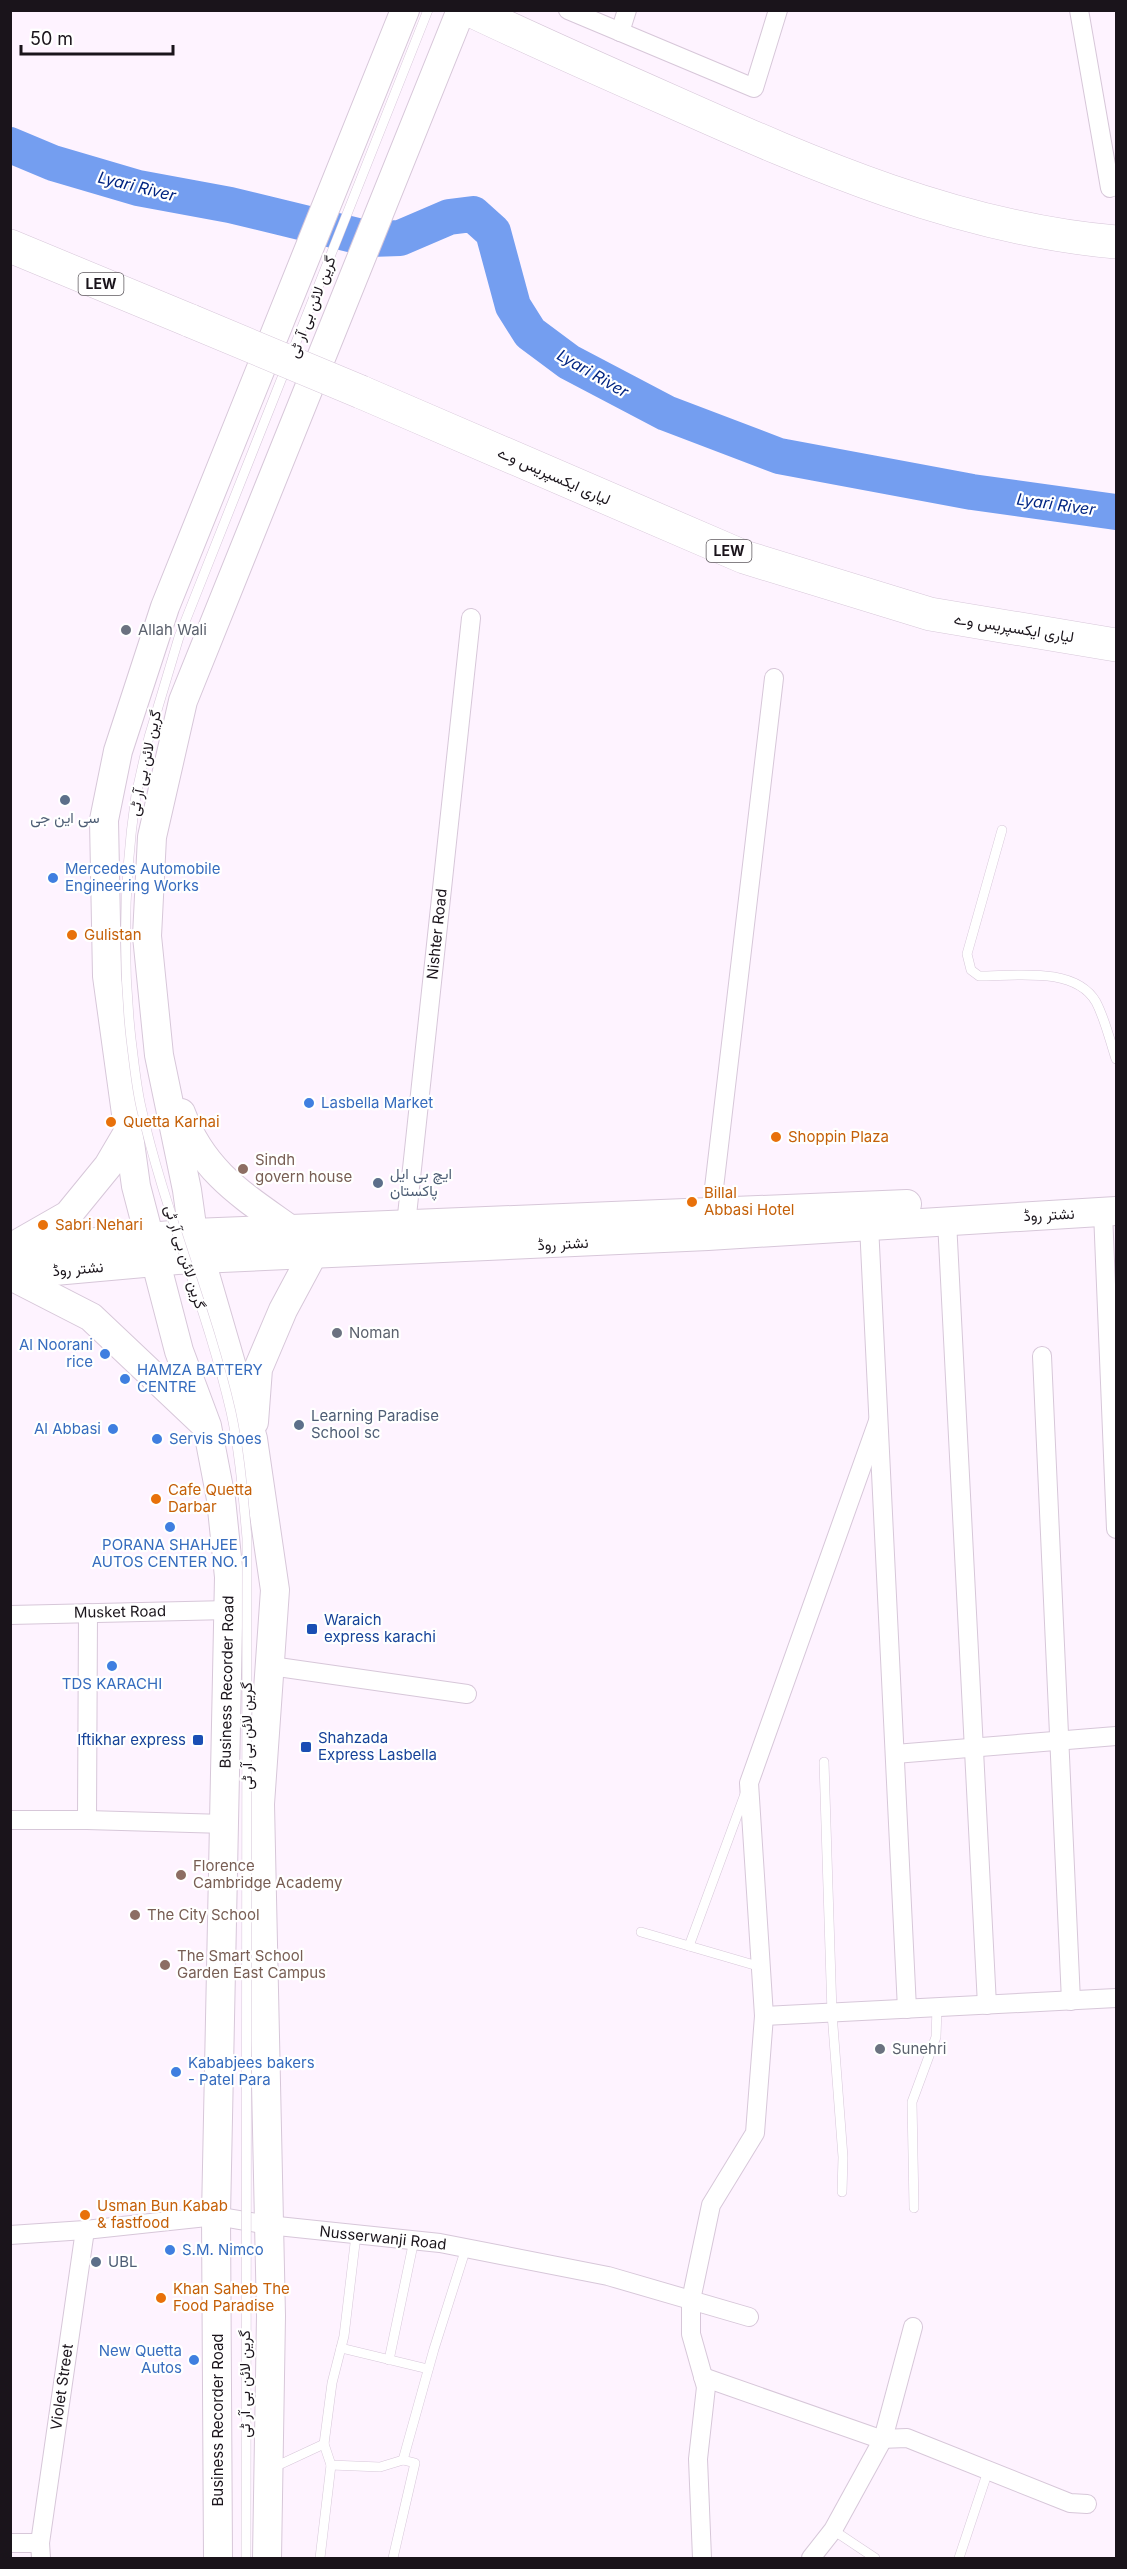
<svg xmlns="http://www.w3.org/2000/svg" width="1127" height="2569" viewBox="0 0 1127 2569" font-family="Inter,Vazirmatn,sans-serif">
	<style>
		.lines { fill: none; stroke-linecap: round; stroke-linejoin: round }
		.river { stroke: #749ef0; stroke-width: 36 }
		.service-casing { stroke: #d7c7d9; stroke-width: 10 }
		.minor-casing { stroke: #d7c7d9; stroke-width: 20 }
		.primary-casing { stroke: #d7c7d9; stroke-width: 30 }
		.motorway-casing { stroke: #d7c7d9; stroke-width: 34 }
		.service { stroke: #fff; stroke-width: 9 }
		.minor { stroke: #fff; stroke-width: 18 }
		.primary { stroke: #fff; stroke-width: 28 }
		.motorway { stroke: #fff; stroke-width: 33 }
		.service-bridge-casing { stroke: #d7c7d9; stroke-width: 10; stroke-linecap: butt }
		.motorway-bridge-casing { stroke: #d7c7d9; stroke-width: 34; stroke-linecap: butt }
		.service-bridge { stroke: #fff; stroke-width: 9 }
		.motorway-bridge { stroke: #fff; stroke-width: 33 }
		.worship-dot { fill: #6b7280; stroke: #fff; stroke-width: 2 }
		.service-dot { fill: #5c6f8a; stroke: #fff; stroke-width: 2 }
		.shop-dot { fill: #3f7fe0; stroke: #fff; stroke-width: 2 }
		.food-dot { fill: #e8710a; stroke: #fff; stroke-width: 2 }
		.education-dot { fill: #8d6e63; stroke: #fff; stroke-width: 2 }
		.transit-dot { fill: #1a4fb4; stroke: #fff; stroke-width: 2 }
		.labels { text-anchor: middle; stroke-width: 4.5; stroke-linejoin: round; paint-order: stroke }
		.shield { fill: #fff; stroke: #5f5a5f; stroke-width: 1.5 }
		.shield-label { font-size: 14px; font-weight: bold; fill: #1a141b }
		.street-label { font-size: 15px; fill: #1a141b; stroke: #fff }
		.worship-label { font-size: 15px; fill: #5b616d; stroke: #fff; text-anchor: start }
		.service-label { font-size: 15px; fill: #4e5e75; stroke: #fff; text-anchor: start }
		.shop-label { font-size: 15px; fill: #366cbe; stroke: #fff; text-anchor: start }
		.food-label { font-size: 15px; fill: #c56008; stroke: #fff; text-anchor: start }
		.education-label { font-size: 15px; fill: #785e54; stroke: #fff; text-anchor: start }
		.transit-label { font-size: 15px; fill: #164399; stroke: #fff; text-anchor: start }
		.water-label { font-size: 16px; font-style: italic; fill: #002481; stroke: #fff }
	</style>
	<rect width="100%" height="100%" fill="#fef3ff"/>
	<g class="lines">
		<!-- river -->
		<polyline class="river" points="10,145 53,163 138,188 230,205 370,239 400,238 449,217 473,214 493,232 513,306 530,333 569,362 666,413 779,456 972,492 1116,512"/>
		<!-- service casing -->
		<g class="service-casing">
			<g id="service">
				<polyline points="136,795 149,737 179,637 428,10"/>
				<path d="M1002 830 967 954 971 970 979 976C1015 976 1075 966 1096 1002 1105 1019 1110 1041 1116 1059"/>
				<polyline points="824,1762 832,2013 843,2157 842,2192"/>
				<polyline points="641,1932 761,1967"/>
				<polyline points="689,1946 745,1794"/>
				<polyline points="914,2208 912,2102 936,2037 937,2008"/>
				<polyline points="341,2348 428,2369"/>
				<polyline points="389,2360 414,2240"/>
				<polyline points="324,2444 332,2383 344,2336 356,2235"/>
				<polyline points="403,2460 434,2349 466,2248"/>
				<polyline points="281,2464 324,2444 331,2465 380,2467 403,2460 415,2463 393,2558"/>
				<polyline points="833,2530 875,2558"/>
				<polyline points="320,2558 331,2465"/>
				<polyline points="959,2558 988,2471"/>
			</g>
		</g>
		<!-- minor casing -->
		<g class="minor-casing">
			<g id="minor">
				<polyline points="568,10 754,88 778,10"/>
				<polyline points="1079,10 1110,188"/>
				<polyline points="620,32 627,10"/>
				<polyline points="1103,1212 1116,1529"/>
				<polyline points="947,1221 987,2005"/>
				<polyline points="710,1222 774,678"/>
				<polyline points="869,1225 907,2009"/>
				<polyline points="405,1234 471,618"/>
				<polyline points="1042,1356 1071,2001"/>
				<polyline points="10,1615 229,1610"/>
				<polyline points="271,1666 467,1694"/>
				<polyline points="895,1754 1116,1736"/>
				<polyline points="10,1820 87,1820 225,1824"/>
				<polyline points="87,1820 88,1613"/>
				<polyline points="764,2016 1116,1998"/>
				<polyline points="10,2235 85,2230 216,2216 268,2225 440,2243 608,2276 749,2317"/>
				<polyline points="703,2377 880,2439 907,2438 1070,2503 1087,2504"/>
				<polyline points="10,2543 40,2543 41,2558"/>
				<polyline points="40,2543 85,2230"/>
				<polyline points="702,2558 698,2459 706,2387 691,2334 691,2300 711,2205 755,2133 764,2016 749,1783 878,1421"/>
				<polyline points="811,2558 833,2530 883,2439 913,2327"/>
			</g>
		</g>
		<!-- primary casing -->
		<g class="primary-casing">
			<g id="primary">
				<path d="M181 1113C203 1172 242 1195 291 1230"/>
				<polyline points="12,1247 68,1215 108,1166 128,1132"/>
				<polyline points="10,1250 193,1233 907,1204"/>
				<polyline points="10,1275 177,1260 708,1236 1116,1211"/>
				<polyline points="11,1276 91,1317 201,1421"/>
				<polyline points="254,1422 258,1369 283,1310 313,1254"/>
				<polyline points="218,2558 216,2216 229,1577 221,1499 207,1426 179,1351 136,1186 107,976 104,820 118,751 165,607 405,10"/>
				<polyline points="267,2558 271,2316 260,1804 275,1590 253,1439 193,1233 187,1190 159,1055 147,936 152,837 183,701 461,10"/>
			</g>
		</g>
		<!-- motorway casing -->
		<g class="motorway-casing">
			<g id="motorway">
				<path d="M470 10C537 42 605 72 673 102 814 165 961 229 1116 242"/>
				<polyline points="10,246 191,321"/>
				<polyline points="361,392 744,557 930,614 1116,645"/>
			</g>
		</g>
		<!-- service -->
		<use href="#service" class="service"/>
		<!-- minor -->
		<use href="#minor" class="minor"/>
		<!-- primary -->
		<use href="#primary" class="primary"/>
		<!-- motorway -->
		<use href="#motorway" class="motorway"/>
		<!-- service-bridge casing -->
		<g class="service-bridge-casing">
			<path id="service-bridge" d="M136 795C124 877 122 957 131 1039 134 1062 136 1085 141 1107 164 1210 207 1308 231 1412 240 1453 243 1495 247 1538L246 2558"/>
		</g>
		<!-- motorway-bridge casing -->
		<g class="motorway-bridge-casing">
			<polyline id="motorway-bridge" points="191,321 361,392"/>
		</g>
		<!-- service-bridge -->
		<use href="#service-bridge" class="service-bridge"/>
		<!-- motorway-bridge -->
		<use href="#motorway-bridge" class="motorway-bridge"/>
	</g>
	<!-- markers -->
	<g class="worship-dot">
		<circle cx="126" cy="630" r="6"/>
		<circle cx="337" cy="1333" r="6"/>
		<circle cx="880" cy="2049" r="6"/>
	</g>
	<g class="service-dot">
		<circle cx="65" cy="800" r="6"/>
		<circle cx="378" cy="1183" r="6"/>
		<circle cx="299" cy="1425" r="6"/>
		<circle cx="96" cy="2262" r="6"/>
	</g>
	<g class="shop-dot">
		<circle cx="53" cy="878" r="6"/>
		<circle cx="309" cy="1103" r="6"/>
		<circle cx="105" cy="1354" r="6"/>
		<circle cx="125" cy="1379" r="6"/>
		<circle cx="113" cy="1429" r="6"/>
		<circle cx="157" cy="1439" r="6"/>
		<circle cx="170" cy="1527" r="6"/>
		<circle cx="112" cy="1666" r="6"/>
		<circle cx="176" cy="2072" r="6"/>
		<circle cx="170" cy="2250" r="6"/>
		<circle cx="194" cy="2360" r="6"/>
	</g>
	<g class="food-dot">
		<circle cx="72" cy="935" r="6"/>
		<circle cx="111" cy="1122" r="6"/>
		<circle cx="776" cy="1137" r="6"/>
		<circle cx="692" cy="1202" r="6"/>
		<circle cx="43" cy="1225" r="6"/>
		<circle cx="156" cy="1499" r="6"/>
		<circle cx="85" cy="2215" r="6"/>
		<circle cx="161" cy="2298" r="6"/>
	</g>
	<g class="education-dot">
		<circle cx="243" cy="1169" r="6"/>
		<circle cx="181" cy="1875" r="6"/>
		<circle cx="135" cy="1915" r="6"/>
		<circle cx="165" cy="1965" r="6"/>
	</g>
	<g class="transit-dot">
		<rect x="306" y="1623" width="12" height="12" rx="3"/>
		<rect x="192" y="1734" width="12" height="12" rx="3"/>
		<rect x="300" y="1741" width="12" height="12" rx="3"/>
	</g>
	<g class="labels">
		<!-- shield labels -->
		<g class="shield">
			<rect x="78.5" y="273" width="45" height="22" rx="4.5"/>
			<rect x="706.5" y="540" width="45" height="22" rx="4.5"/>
		</g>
		<g class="shield-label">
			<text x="101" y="289">LEW</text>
			<text x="729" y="556">LEW</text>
		</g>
		<!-- street labels -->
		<g class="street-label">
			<text transform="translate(312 307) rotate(-69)" y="5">گرین لائن بی آر ٹی</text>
			<text transform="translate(554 476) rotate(24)" y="5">لیاری ایکسپریس وے</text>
			<text transform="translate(1014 628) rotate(9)" y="5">لیاری ایکسپریس وے</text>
			<text transform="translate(145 763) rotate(-78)" y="5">گرین لائن بی آر ٹی</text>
			<text transform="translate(437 934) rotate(-84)" y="5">Nishter Road</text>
			<text transform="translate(1049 1215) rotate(-3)" y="5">نشتر روڈ</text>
			<text transform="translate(563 1244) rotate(-3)" y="5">نشتر روڈ</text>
			<text transform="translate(185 1257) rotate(73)" y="5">گرین لائن بی آر ٹی</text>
			<text transform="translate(78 1269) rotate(-5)" y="5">نشتر روڈ</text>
			<text transform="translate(120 1612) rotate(-1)" y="5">Musket Road</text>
			<text transform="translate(227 1682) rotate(-89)" y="5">Business Recorder Road</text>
			<text transform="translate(247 1736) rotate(-90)" y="5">گرین لائن بی آر ٹی</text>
			<text transform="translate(383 2238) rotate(6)" y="5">Nusserwanji Road</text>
			<text transform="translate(245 2384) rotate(-90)" y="5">گرین لائن بی آر ٹی</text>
			<text transform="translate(62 2387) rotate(-82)" y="5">Violet Street</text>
			<text transform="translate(218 2420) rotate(-90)" y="5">Business Recorder Road</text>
		</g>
		<!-- worship labels -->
		<g class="worship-label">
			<text x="138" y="635">Allah Wali</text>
			<text x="349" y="1338">Noman</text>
			<text x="892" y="2054">Sunehri</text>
		</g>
		<!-- service labels -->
		<g class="service-label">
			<text x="65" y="823" text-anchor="middle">سی این جی</text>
			<text x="390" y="1179">ایچ بی ایل<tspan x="390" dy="17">پاکستان</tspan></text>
			<text x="311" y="1421">Learning Paradise<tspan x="311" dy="17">School sc</tspan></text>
			<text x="108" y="2267">UBL</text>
		</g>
		<!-- shop labels -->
		<g class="shop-label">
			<text x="65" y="874">Mercedes Automobile<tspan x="65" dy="17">Engineering Works</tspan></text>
			<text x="321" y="1108">Lasbella Market</text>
			<text x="93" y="1350" text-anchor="end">Al Noorani<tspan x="93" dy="17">rice</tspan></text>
			<text x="137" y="1375">HAMZA BATTERY<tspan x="137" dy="17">CENTRE</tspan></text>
			<text x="101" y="1434" text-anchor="end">Al Abbasi</text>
			<text x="169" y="1444">Servis Shoes</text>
			<text x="170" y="1550" text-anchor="middle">PORANA SHAHJEE<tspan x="170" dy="17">AUTOS CENTER NO. 1</tspan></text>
			<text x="112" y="1689" text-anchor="middle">TDS KARACHI</text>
			<text x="188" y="2068">Kababjees bakers<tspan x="188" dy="17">- Patel Para</tspan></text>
			<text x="182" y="2255">S.M. Nimco</text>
			<text x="182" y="2356" text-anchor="end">New Quetta<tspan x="182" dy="17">Autos</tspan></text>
		</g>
		<!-- food labels -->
		<g class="food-label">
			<text x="84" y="940">Gulistan</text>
			<text x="123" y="1127">Quetta Karhai</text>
			<text x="788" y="1142">Shoppin Plaza</text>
			<text x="704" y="1198">Billal<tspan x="704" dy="17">Abbasi Hotel</tspan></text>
			<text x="55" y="1230">Sabri Nehari</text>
			<text x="168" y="1495">Cafe Quetta<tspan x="168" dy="17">Darbar</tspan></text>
			<text x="97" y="2211">Usman Bun Kabab<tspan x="97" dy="17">&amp; fastfood</tspan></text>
			<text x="173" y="2294">Khan Saheb The<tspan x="173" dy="17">Food Paradise</tspan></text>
		</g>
		<!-- education labels -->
		<g class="education-label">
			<text x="255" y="1165">Sindh<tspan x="255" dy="17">govern house</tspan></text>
			<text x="193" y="1871">Florence<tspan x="193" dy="17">Cambridge Academy</tspan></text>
			<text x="147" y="1920">The City School</text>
			<text x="177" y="1961">The Smart School<tspan x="177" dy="17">Garden East Campus</tspan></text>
		</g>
		<!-- transit labels -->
		<g class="transit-label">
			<text x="324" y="1625">Waraich<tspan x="324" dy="17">express karachi</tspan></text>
			<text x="318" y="1743">Shahzada<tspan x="318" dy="17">Express Lasbella</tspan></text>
			<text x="186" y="1745" text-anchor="end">Iftikhar express</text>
		</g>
		<!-- water labels -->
		<g class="water-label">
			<text transform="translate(137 186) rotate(14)" y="6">Lyari River</text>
			<text transform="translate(593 373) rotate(30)" y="6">Lyari River</text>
			<text transform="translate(1056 504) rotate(8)" y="6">Lyari River</text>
		</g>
	</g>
	<!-- border -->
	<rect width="1127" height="2569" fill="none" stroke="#1a141b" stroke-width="24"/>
	<!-- scale -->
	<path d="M21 45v9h152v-9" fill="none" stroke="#1a141b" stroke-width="3"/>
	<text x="30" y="45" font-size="18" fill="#1a141b" stroke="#ffffff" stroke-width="4.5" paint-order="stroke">50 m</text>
</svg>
